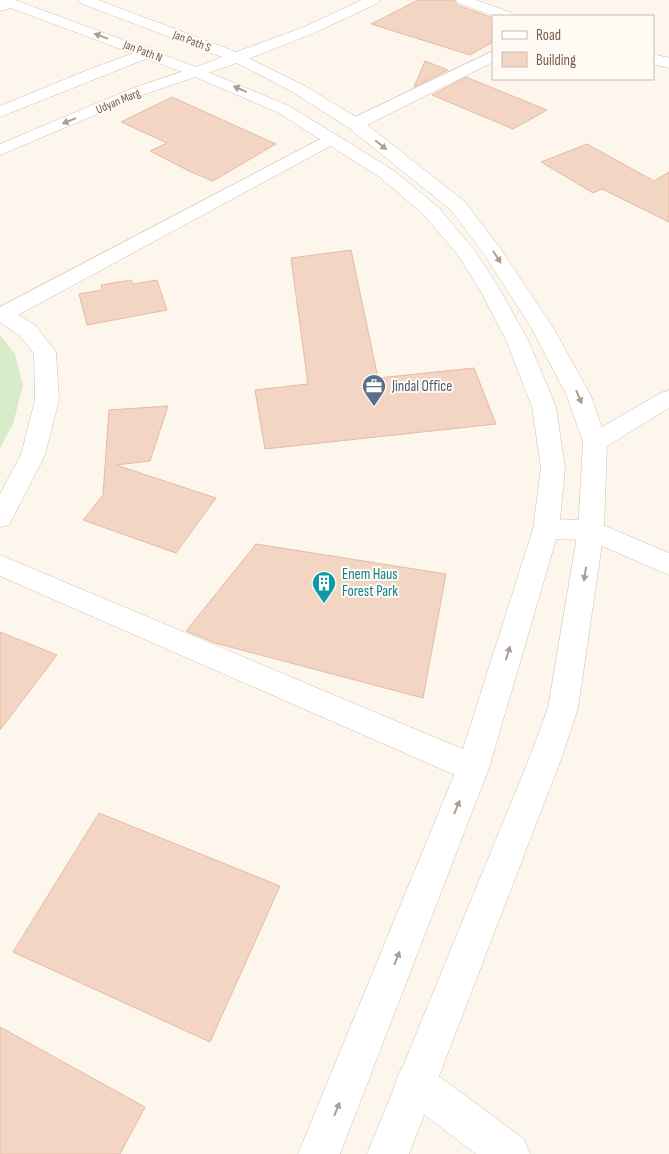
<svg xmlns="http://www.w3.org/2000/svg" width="669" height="1154" viewBox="0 0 669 1154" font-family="'Sofia Sans Condensed',sans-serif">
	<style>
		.green { fill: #d8ecc9 }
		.building { fill: #f3d5c3; stroke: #e6bba3 }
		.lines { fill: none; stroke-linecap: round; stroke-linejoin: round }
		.minor-casing { stroke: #d1beb0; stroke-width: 1 }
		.tertiary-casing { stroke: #d1beb0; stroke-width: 1 }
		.secondary-casing { stroke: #d6c0b0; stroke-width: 1 }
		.minor { fill: #fff; fill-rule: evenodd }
		.tertiary { fill: #fff; fill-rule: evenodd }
		.secondary { fill: #fff; fill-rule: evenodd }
		.oneway { fill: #af9d94 }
		.labels { text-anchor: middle; stroke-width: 4; stroke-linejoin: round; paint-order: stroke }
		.far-street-label { font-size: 12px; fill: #7a5c4d; stroke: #fffaf3 }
		.service-label { font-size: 15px; fill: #4e5e75; stroke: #fffaf3; text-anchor: start }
		.culture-label { font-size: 15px; fill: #0d838f; stroke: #fffaf3; text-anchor: start }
	</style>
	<rect width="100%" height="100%" fill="#fdf6ec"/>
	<!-- green -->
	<polygon class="green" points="0,335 15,354 23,385 13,424 0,448"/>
	<!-- building -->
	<g class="building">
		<polygon points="418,0 454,0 457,5 493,18 493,42 470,55 371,24"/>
		<polygon points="425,61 448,70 414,87"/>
		<polygon points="466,77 547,110 513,129 432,95"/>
		<polygon points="172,97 276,144 213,181 191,172 150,151 167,143 121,122"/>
		<polygon points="587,144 654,181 669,172 669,222 602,189 593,193 541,162"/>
		<polygon points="351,250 378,378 474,368 496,424 265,449 255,390 308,384 291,258"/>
		<polygon points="131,280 133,284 157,280 167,310 87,325 79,294 102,290 101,285"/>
		<polygon points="168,406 150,461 116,465 216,498 176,553 83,520 103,495 109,410"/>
		<polygon points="256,544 446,574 423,698 215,643 186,631"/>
		<polygon points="0,632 57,655 0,730"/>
		<polygon points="99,813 280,886 210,1042 13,952"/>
		<polygon points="0,1027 145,1107 120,1154 0,1154"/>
	</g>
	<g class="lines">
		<!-- minor casing -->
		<g class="minor-casing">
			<g id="minor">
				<polygon points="11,0 17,4 15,7 0,11 0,3"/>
				<polygon points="456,0 476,0 512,13 514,16 494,16 458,3"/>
				<polygon points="493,51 493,62 361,128 349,128 347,124 349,120"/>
				<polygon points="653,54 669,58 669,68 653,64"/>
				<polygon points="330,134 336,135 339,139 336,143 18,315 35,325 56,352 59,400 45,455 9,525 0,527 0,494 21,455 35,400 34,353 19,335 0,322 0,307"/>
				<polygon points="669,390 669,408 604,448 595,450 586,448 583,442 586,436 661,393"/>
				<polygon points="546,519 591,520 669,553 669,575 588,540 546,539 537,536 533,529 537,522"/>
				<polygon points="0,555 484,758 489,768 484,778 473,782 462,778 0,576"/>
				<polygon points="415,1063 429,1069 524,1139 530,1154 476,1154 401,1097 395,1083 401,1069"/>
			</g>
		</g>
		<!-- tertiary casing -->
		<g class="tertiary-casing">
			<g id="tertiary">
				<polygon points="148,48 153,50 156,53 153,56 0,117 0,106 90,69"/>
				<polygon points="238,53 303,85 361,120 465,202 500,248 554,329 591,396 607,442 604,530 578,708 561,759 409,1154 367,1154 529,759 548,708 578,530 583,442 567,396 532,329 484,254 451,210 349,128 291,91 233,61 230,58 233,55"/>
				<polygon points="196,67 289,106 393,170 438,207 476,252 500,290 528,340 556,407 565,468 559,529 489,768 340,1154 298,1154 457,768 533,529 541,468 532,407 506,340 480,290 458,255 424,215 381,178 277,112 195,77 145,94 0,155 0,144 133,88"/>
			</g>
		</g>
		<!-- secondary casing -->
		<g class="secondary-casing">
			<polygon id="secondary" points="0,0 15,0 196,67 222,57 80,3 78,0 98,0 236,52 304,27 362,0 380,0 378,3 314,33 243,61 196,77 0,4"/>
		</g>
		<!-- minor -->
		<use href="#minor" class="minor"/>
		<!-- tertiary -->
		<use href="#tertiary" class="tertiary"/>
		<!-- secondary -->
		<use href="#secondary" class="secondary"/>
	</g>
	<!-- one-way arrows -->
	<defs><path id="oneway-solid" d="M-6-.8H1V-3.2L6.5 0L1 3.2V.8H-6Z" transform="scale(1.25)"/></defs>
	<g class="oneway">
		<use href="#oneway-solid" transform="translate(101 36) rotate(-160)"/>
		<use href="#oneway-solid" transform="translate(240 89) rotate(-156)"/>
		<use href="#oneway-solid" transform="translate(69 121) rotate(158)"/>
		<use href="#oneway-solid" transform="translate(381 145) rotate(39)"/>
		<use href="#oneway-solid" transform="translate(497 257) rotate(57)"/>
		<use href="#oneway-solid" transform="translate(579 397) rotate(67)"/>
		<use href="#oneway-solid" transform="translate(585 574) rotate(99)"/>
		<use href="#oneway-solid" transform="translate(508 653) rotate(-73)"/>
		<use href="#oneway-solid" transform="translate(457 807) rotate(-68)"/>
		<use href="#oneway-solid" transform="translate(397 958) rotate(-68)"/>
		<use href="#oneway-solid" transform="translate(337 1109) rotate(-68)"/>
	</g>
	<!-- icons -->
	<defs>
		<g id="office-pin" transform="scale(1.25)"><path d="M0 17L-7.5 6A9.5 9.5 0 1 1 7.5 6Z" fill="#5c6f8a" stroke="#fffaf3"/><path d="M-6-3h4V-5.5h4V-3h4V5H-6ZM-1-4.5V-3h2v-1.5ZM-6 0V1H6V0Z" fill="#fff"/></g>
		<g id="building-pin" transform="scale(1.25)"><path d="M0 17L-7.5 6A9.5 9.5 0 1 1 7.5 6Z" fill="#0f9aa8" stroke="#fffaf3"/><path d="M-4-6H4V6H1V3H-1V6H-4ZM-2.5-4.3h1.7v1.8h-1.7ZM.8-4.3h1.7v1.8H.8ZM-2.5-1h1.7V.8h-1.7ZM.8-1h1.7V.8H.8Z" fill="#fff"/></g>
	</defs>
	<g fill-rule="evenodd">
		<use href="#office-pin" x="374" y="386"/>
		<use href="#building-pin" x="324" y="583"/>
	</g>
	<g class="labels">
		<!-- far-street labels -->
		<g class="far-street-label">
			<text transform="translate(192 41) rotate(21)" y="4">Jan Path S</text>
			<text transform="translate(143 51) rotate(21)" y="4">Jan Path N</text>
			<text transform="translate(118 101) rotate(-23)" y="4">Udyan Marg</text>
		</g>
		<!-- service labels -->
		<g class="service-label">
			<text x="392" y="391">Jindal Office</text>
		</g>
		<!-- culture labels -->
		<g class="culture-label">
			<text x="342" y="579">Enem Haus<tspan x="342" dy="17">Forest Park</tspan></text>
		</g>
	</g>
	<!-- legend -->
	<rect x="492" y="15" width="162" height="65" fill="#fffaf3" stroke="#cabbb1"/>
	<rect x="502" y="31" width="25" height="8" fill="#ffffff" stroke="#cabbb1"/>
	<text x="536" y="40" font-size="15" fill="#7a5c4d">Road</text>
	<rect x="502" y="52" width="25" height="15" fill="#f3d5c3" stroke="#cabbb1"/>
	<text x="536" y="65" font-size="15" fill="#7a5c4d">Building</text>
</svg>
